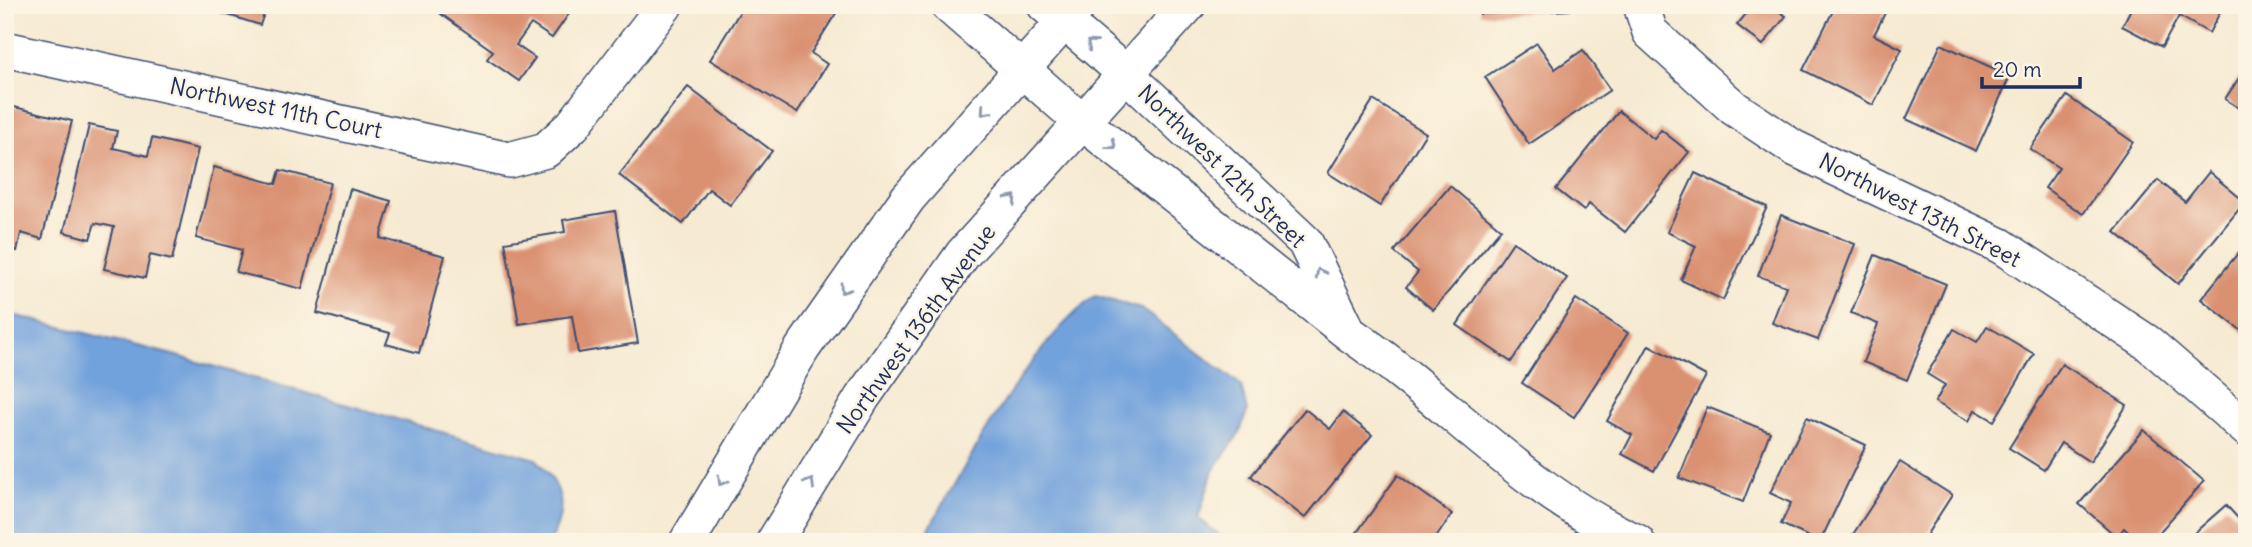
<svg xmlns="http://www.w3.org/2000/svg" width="2252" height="547" viewBox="0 0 2252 547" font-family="Delius,sans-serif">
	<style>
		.water { fill: #72a2dc; stroke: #46689d; stroke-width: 2 }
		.building { fill: #da9172 }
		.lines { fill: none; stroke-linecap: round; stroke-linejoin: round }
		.street-casing { stroke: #3c4b6f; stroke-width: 38 }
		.street { stroke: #fff; stroke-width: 35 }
		.oneway { stroke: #8d97ae }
		.labels { text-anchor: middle; stroke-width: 5; stroke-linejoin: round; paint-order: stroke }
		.street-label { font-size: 23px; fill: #1b2f5e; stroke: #fcf5e5 }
	</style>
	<rect width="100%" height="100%" fill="#fcf5e5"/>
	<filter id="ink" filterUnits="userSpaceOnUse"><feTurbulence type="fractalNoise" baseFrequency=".0143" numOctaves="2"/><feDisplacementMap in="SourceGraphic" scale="14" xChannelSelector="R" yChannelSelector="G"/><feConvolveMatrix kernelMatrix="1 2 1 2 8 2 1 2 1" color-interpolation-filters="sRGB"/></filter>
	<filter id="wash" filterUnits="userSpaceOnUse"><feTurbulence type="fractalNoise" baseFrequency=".00686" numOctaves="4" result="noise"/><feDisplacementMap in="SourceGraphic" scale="28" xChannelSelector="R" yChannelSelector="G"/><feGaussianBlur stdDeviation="1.57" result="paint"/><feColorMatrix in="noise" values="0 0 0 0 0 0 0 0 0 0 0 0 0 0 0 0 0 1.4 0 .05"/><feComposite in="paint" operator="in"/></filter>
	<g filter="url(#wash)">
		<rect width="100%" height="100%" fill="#f6ead2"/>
		<!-- water -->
		<g class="water">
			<path d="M1095 296 1141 309 1241 385 1247 411 1240 432 1213 471 1198 518 1228 542H921C967 465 1024 350 1095 296Z"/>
			<path d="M5 313 177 356 536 459C563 487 568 507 550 542H5Z"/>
		</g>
		<g id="blocks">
			<!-- building -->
			<g class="building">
				<polygon points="213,5 267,5 260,25 212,10"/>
				<polygon points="447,5 575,5 552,38 531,24 516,45 535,58 519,81 487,59 493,51 441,14"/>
				<polygon points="744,5 831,5 838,10 811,53 827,64 797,113 710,60"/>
				<polygon points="1480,5 1570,5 1570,10 1480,14"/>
				<polygon points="1745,5 1786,5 1780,12 1786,16 1763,45 1737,25 1750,9"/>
				<polygon points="1836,5 1889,5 1874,35 1902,49 1873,105 1803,70"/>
				<polygon points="2133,5 2224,5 2209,33 2179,16 2162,47 2122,26"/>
				<polygon points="1537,43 1555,69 1583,50 1610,90 1529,144 1485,77"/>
				<polygon points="1941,44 2010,76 1976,151 1906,119"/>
				<polygon points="2247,66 2247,113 2225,99"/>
				<polygon points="688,87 772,151 730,205 709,189 683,224 619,175"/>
				<polygon points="2067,96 2133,142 2083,214 2045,188 2059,168 2030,149"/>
				<polygon points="1373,100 1426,133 1380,206 1328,173"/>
				<polygon points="10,106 72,121 42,239 21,233 17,251 5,248 5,120"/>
				<polygon points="1619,111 1654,139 1661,130 1689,152 1625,232 1589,204 1584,211 1556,189"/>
				<polygon points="89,125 117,131 113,148 148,156 152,138 198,149 172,260 150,255 145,278 104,269 114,227 95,223 90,239 64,232"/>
				<polygon points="214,167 276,184 280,170 330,183 302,289 236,272 242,250 196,238"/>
				<polygon points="2209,172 2245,202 2178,284 2115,232 2158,180 2185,202"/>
				<polygon points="1695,173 1767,207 1723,300 1681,280 1696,246 1667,232"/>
				<polygon points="1450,186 1501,229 1433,310 1406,287 1418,272 1394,252"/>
				<polygon points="350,189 391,201 380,238 445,256 419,353 386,344 390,333 317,313"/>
				<polygon points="615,211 638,343 578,353 572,316 519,324 505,242 565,232 563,220"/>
				<polygon points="1781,215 1855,244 1818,340 1772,323 1786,286 1758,276"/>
				<polygon points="1513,242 1567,278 1511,362 1457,325"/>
				<polygon points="2247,242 2247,335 2201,299"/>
				<polygon points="1875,255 1946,284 1907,380 1863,362 1878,324 1851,313"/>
				<polygon points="1576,299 1628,333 1574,417 1522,383"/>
				<polygon points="1987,326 2034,354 1994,421 1975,410 1969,421 1935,402 1945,385 1927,374 1954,329 1977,342"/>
				<polygon points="1649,345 1706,376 1654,471 1622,454 1632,435 1607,421"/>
				<polygon points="2062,364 2127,405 2090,462 2061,443 2044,470 2009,448"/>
				<polygon points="1707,407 1770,432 1743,502 1679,478"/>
				<polygon points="1305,409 1330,429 1343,412 1372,435 1305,518 1251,476"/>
				<polygon points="1807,417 1866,445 1820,542 1781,524 1791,503 1770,493"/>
				<polygon points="2144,430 2204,481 2151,542 2139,542 2124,528 2117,537 2079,504"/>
				<polygon points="1900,462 1952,495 1922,542 1848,542"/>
				<polygon points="1398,475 1452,514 1433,542 1358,542 1353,538"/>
				<polygon points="2226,505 2247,528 2247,542 2184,542"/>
			</g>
		</g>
	</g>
	<g filter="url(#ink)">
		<use href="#blocks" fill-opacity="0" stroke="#3c4b6f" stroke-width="2"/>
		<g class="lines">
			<!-- street casing -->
			<g class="street-casing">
				<g id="street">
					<path d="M948 5 1081 121 1350 334C1448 401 1527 493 1637 542"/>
					<polyline points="1045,5 1125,73 1305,242 1345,325"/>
					<polyline points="1641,5 1650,32 1734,108 1794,148 2001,246 2148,343 2247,429"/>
					<polyline points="5,49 509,160 546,150 573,125 665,5"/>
					<polyline points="687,542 802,349 908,198 1079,5"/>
					<polyline points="774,542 862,398 963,254 1188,5"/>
				</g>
			</g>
			<!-- street -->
			<use href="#street" class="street"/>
		</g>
		<!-- one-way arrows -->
		<defs><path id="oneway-chevron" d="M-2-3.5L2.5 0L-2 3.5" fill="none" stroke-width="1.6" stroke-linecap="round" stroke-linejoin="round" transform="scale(1.75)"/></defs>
		<g class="oneway">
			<use href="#oneway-chevron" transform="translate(1091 44) rotate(-140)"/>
			<use href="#oneway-chevron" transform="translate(985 111) rotate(132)"/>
			<use href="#oneway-chevron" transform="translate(1112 145) rotate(38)"/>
			<use href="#oneway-chevron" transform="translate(1012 199) rotate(-48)"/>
			<use href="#oneway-chevron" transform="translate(1320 273) rotate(-117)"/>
			<use href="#oneway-chevron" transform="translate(844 289) rotate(125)"/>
			<use href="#oneway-chevron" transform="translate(722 481) rotate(121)"/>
			<use href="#oneway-chevron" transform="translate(810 483) rotate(-59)"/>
		</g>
	</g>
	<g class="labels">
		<!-- street labels -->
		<g class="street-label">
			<text transform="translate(276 108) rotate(12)" y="8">Northwest 11th Court</text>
			<text transform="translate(1222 166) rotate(44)" y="8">Northwest 12th Street</text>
			<text transform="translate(1920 210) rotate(27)" y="8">Northwest 13th Street</text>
			<text transform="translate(916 329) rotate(-54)" y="8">Northwest 136th Avenue</text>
		</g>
	</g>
	<!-- margin -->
	<rect width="2252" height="547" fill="none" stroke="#fcf5e5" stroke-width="28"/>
	<!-- scale -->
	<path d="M1982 77v10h98v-10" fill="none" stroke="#1b2f5e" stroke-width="3.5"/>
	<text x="1993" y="77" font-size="21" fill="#1b2f5e" stroke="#fcf5e5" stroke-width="5" paint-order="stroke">20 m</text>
</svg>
